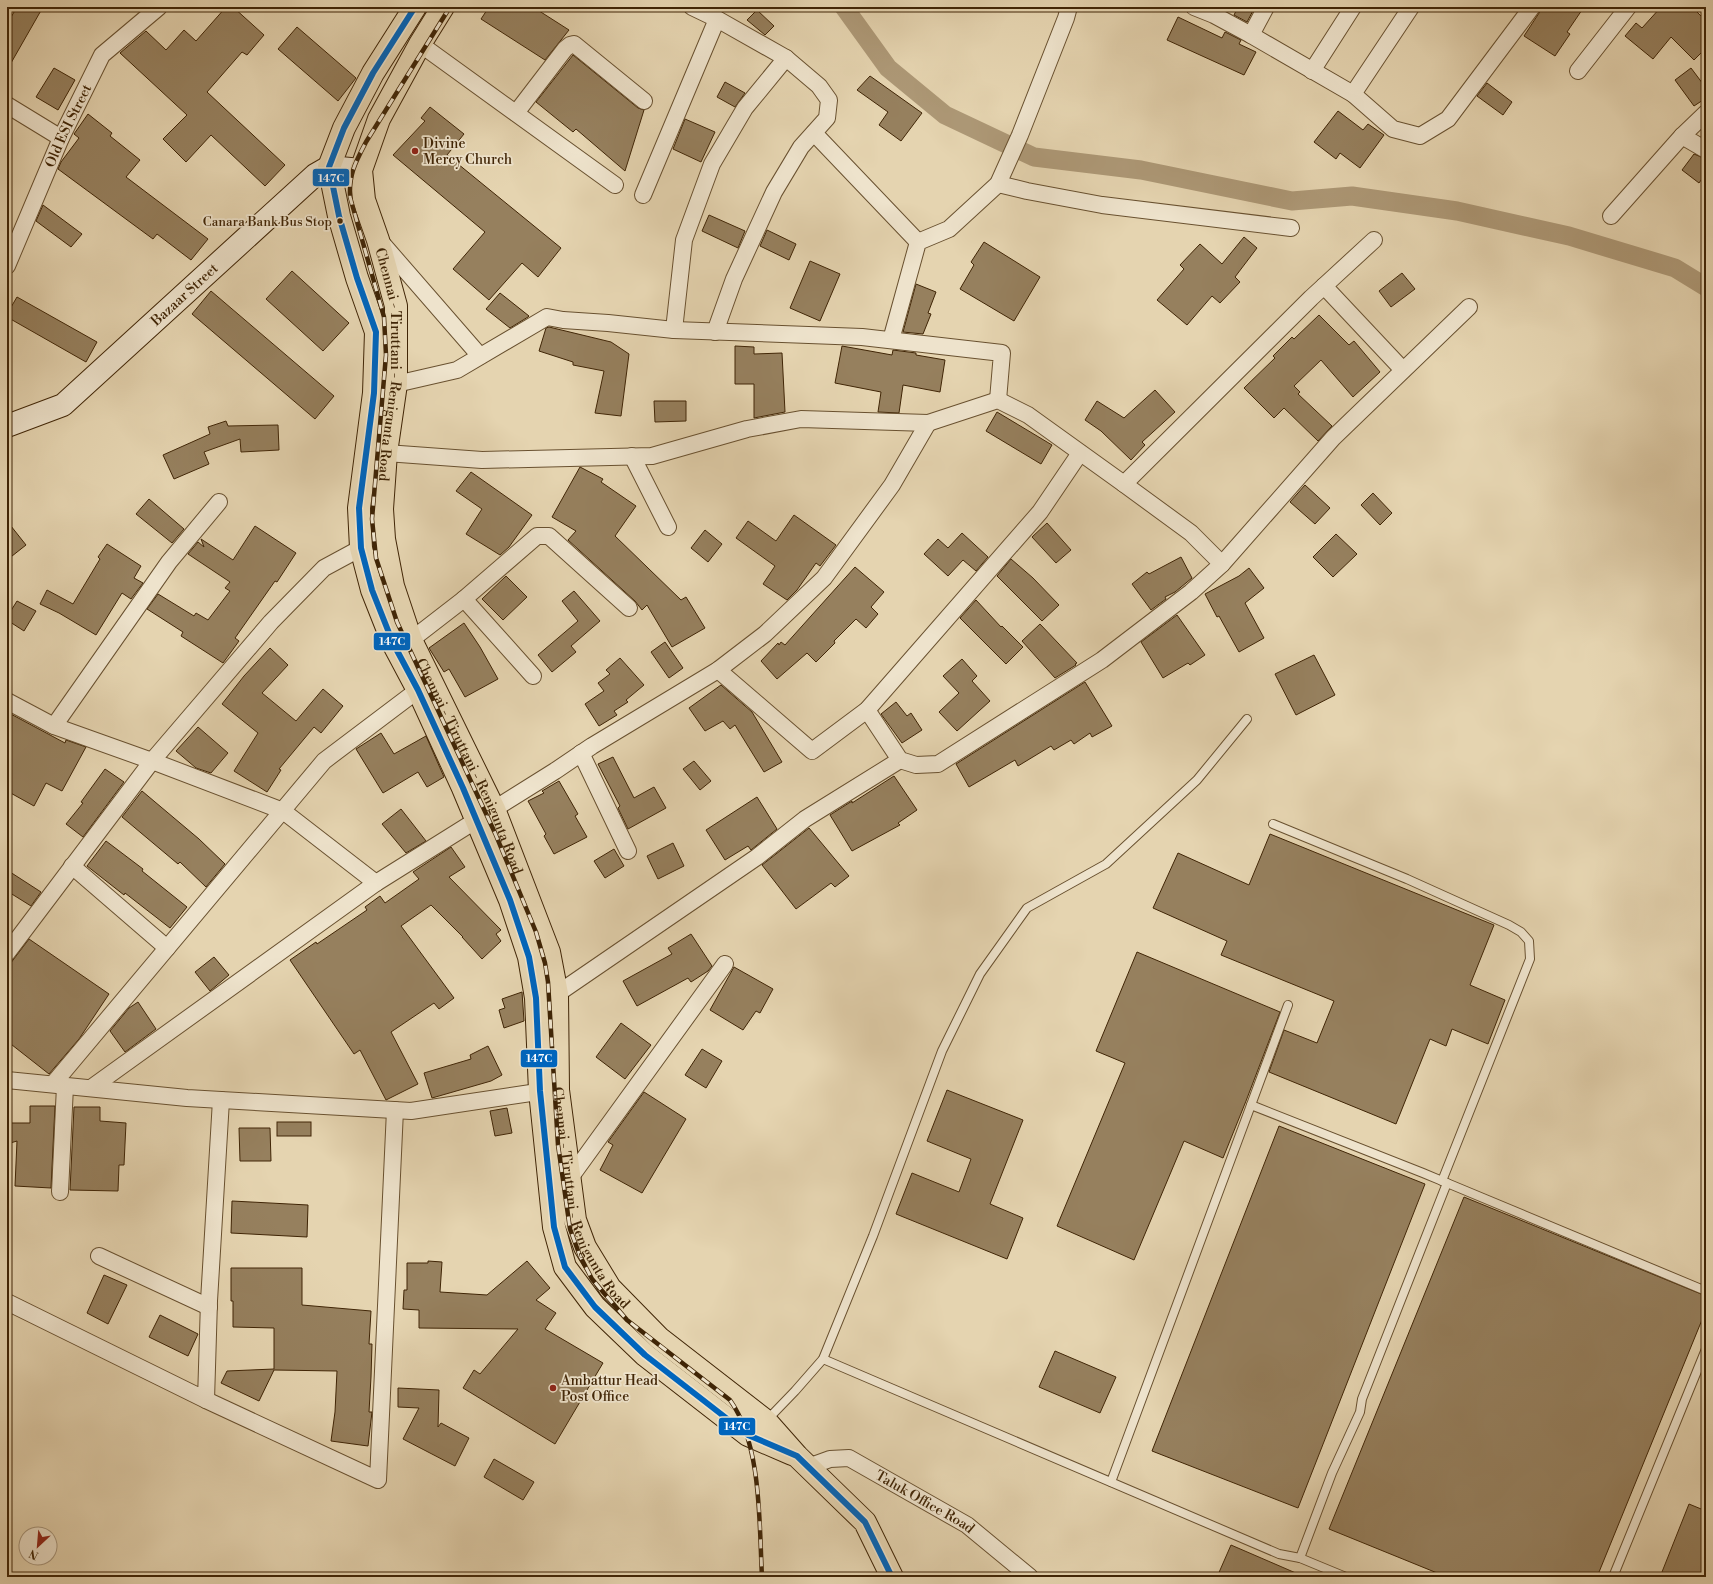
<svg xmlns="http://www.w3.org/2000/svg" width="1713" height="1584" viewBox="0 0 1713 1584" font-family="'Libre Bodoni',serif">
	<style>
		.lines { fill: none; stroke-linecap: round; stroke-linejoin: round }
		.canal { stroke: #ad9876; stroke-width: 19 }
		.building { fill: #96805e; stroke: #402506 }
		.lane-casing { stroke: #695130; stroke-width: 10 }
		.street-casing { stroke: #695130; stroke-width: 18 }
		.secondary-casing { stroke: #402506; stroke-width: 24 }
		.highway-casing { stroke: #402506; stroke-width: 24 }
		.lane { stroke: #eee3cc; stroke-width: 8 }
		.street { stroke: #eee3cc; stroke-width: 16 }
		.secondary { stroke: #eee3cc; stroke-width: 22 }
		.highway { stroke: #e5d4b0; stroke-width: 22 }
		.rail-casing { stroke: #402506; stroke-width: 4.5 }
		.rail { stroke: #eee3cc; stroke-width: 3; stroke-dasharray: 9; stroke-linecap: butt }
		.bus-1-casing { stroke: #eee3cc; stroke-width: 9 }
		.bus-1 { stroke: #0065bd; stroke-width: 6 }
		.poi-dot { fill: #8f2418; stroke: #eee3cc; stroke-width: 1.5 }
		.bus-dot { fill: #402506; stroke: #eee3cc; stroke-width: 1.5 }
		.labels { text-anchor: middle; stroke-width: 3.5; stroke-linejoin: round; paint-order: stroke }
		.bus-label { font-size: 13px; fill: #402506; stroke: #eee3cc; text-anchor: end }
		.street-label { font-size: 14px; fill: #402506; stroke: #eee3cc }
		.poi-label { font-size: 14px; fill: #402506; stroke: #eee3cc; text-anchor: start }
		.line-badge { stroke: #eee3cc; stroke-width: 1.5 }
		.badge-label { font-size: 11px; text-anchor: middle; font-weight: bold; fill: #fff }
	</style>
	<rect width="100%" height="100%" fill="#e5d4b0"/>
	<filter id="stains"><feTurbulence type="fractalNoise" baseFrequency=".005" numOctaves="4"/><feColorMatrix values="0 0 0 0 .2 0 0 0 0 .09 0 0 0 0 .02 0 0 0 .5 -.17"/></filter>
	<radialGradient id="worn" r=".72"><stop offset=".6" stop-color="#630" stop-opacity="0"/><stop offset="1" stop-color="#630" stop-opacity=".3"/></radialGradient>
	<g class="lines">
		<!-- canal -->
		<polyline class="canal" points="844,7 888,68 945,115 1034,157 1141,170 1292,201 1352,196 1457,211 1569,236 1675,268 1706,287"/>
	</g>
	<!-- building -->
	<g class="building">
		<polygon points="17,7 43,7 7,70 7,24"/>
		<polygon points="226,7 233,7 264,35 247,55 242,52 207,92 285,165 265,186 211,135 186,162 163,139 187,115 120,53 146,31 166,50 184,30 196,41"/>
		<polygon points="489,7 533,7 569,30 545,60 481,19"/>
		<polygon points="1238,7 1255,7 1247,22 1234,15"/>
		<polygon points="1543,7 1584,7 1567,32 1570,34 1555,56 1524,36"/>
		<polygon points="1661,7 1692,7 1706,21 1706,48 1694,60 1671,37 1653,59 1625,36 1636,23 1642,28"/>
		<polygon points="757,10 774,26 765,35 747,20"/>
		<polygon points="1178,17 1222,38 1225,32 1241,40 1239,44 1256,52 1244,75 1167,40"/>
		<polygon points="297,27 356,78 338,101 278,49"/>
		<polygon points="573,55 638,108 644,110 625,171 576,129 573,132 536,102"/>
		<polygon points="54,68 75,80 58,110 36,97"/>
		<polygon points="1691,68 1706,88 1706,98 1694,106 1675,80"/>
		<polygon points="870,76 922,113 901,141 879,125 888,112 857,90"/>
		<polygon points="725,82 745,93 735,107 717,97"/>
		<polygon points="1487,83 1512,102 1503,115 1477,96"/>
		<polygon points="430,107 464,134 447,155 561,248 538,277 522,263 489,300 453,269 485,232 393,155 425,121 421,118"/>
		<polygon points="1338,111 1363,130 1368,124 1384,135 1360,168 1340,153 1336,159 1314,142"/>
		<polygon points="88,114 112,133 110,136 140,160 126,177 208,239 191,260 157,234 153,239 58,169 61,162 79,138 74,134"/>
		<polygon points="685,119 715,132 701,162 673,149"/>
		<polygon points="1694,154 1706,159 1706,173 1699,183 1682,170"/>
		<polygon points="43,205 82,234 71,247 36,221"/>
		<polygon points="709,215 745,231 738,248 702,231"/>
		<polygon points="767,230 796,244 789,260 760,246"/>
		<polygon points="1244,237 1257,248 1235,277 1240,282 1220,303 1212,296 1187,325 1157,300 1184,269 1180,265 1200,244 1222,264"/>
		<polygon points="984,242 1040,277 1014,321 960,289 974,265 971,262"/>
		<polygon points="810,261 840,274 820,321 790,308"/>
		<polygon points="292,271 349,323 323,351 266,299"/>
		<polygon points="1402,273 1415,289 1391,307 1379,291"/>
		<polygon points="916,284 936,292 928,313 931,314 923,334 903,332"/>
		<polygon points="211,291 334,396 315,419 192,314"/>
		<polygon points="500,293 529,316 528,317 510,328 486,309"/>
		<polygon points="17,297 97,342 86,362 7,317 7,314"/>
		<polygon points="1319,315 1349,345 1354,341 1380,372 1353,397 1321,360 1294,386 1300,392 1298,394 1332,426 1318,441 1284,408 1274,418 1244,388 1275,358 1273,356 1292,337 1294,339"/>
		<polygon points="549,327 611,342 629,354 621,416 595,413 604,371 573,365 573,362 539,351 546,328"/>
		<polygon points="735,346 754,347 754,354 782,353 785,412 754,418 754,384 735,384"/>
		<polygon points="842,346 892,355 893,350 916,353 916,355 945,360 940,392 903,385 899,413 878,412 881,392 835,383"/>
		<polygon points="1155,390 1175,412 1142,442 1145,445 1131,460 1101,431 1085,420 1097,401 1124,418"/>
		<polygon points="654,401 686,401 686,421 655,422"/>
		<polygon points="997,412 1052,445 1041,464 986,431"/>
		<polygon points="226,421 228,426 278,425 279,450 241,452 240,439 204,452 209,464 174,479 163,455 210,434 208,427"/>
		<polygon points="580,467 603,479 601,482 636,506 615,536 681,600 686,597 705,628 672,647 647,605 642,610 635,601 568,540 576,531 552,517"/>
		<polygon points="471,472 532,515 509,547 500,555 466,534 482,509 456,491"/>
		<polygon points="1305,485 1330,508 1315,524 1290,502"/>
		<polygon points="1373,493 1392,513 1380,525 1361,505"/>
		<polygon points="149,499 184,529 172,543 136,514"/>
		<polygon points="794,515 836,545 820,566 816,563 797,590 787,600 763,584 775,566 736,538 748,521 776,541"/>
		<polygon points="7,521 26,545 7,560"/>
		<polygon points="1047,523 1071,550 1056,563 1032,537"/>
		<polygon points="255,526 296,553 277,582 275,581 235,638 239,641 223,663 181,636 183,632 147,609 158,594 194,616 196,613 208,620 230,591 225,588 230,582 188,554 198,542 204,547 201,539 233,560"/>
		<polygon points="705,530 722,544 708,562 691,548"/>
		<polygon points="962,533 988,557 976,571 963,560 948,576 924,554 938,539 948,548"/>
		<polygon points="1336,534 1357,554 1333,577 1313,557"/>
		<polygon points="107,544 141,566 134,578 143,583 131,599 122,593 96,635 59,613 40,604 47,590 73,604 100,559 98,557"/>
		<polygon points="1181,557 1192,578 1175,592 1165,597 1166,599 1151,610 1132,584 1147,572 1149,574"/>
		<polygon points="1011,559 1033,578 1059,605 1042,621 997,576"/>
		<polygon points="855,567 884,592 871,607 878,614 866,628 856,619 834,641 835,643 816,662 807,653 777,679 761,661 778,643 779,645 781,642 785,645"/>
		<polygon points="1249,568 1264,588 1245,603 1264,638 1239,652 1219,616 1217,617 1205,594 1239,576"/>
		<polygon points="506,576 527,597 503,620 482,599"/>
		<polygon points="574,591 600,621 571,646 576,652 552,672 538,655 578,621 562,601"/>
		<polygon points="976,600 1001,627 1002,626 1023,647 1006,664 960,618"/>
		<polygon points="17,601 36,611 24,631 7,620 7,617"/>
		<polygon points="1177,615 1205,655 1190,665 1188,663 1163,678 1141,642"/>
		<polygon points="464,623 480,647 498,679 465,697 449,669 444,672 429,648"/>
		<polygon points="1040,624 1077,663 1075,664 1076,665 1055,678 1022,641"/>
		<polygon points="665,642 683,668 669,678 651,652"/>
		<polygon points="270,648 288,665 262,693 296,721 323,689 343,706 321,733 314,727 279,769 281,770 267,792 234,771 258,733 222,704 244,676"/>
		<polygon points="1314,655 1335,695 1296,715 1275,674"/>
		<polygon points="620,658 644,685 626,700 628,702 614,711 617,715 599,726 585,704 604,691 598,683 610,674 606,670"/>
		<polygon points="962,659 977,676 972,681 990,701 957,731 939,712 959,693 943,676"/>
		<polygon points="1085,682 1112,726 1092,737 1090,733 1074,744 1071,740 1054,750 1051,746 1018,766 1015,760 969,787 956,764"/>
		<polygon points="721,685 752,712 782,762 764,772 735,725 730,729 723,721 705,731 689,708"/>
		<polygon points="896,702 907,716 911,713 922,730 902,743 881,714"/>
		<polygon points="7,712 65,743 66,740 86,747 62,791 46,783 34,806 7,791"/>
		<polygon points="198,727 228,753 211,773 196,768 176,751"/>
		<polygon points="381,733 394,754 426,736 444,777 427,787 418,772 383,793 356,749"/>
		<polygon points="613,757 634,798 654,787 666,808 628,829 618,808 620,806 598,764"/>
		<polygon points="694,761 711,781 700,790 683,769"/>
		<polygon points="105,769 124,782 83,837 66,824 83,803 81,802"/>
		<polygon points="894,776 917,810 898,823 900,825 852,851 830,815 852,801 852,803"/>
		<polygon points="559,781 578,814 575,816 587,837 554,854 544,836 546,834 528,801 544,793 542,791"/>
		<polygon points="142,791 199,839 225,864 206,887 180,862 178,864 122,817"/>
		<polygon points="757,797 777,829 751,850 748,846 725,860 706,830"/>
		<polygon points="401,809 426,841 406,853 382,824"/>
		<polygon points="809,828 849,876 835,887 831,883 796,909 762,865"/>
		<polygon points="1270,834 1494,925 1470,985 1505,1000 1488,1044 1452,1029 1446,1046 1430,1039 1396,1124 1269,1072 1284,1030 1317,1043 1334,1001 1221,955 1227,941 1153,908 1178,853 1249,885"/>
		<polygon points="106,841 143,869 142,871 187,907 170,928 125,893 124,895 87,866"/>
		<polygon points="673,843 684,866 658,879 647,856"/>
		<polygon points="451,847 465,867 449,877 501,930 496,934 501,941 482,959 462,937 463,937 431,905 401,926 454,998 439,1009 434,1003 391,1032 418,1084 386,1100 360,1050 354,1054 290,960 316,942 317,944 367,910 365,907 380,896 385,903 419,879 413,872"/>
		<polygon points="614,849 624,866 605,878 594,861"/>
		<polygon points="7,870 41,892 31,906 7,891"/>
		<polygon points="691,934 712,966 708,971 691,982 688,978 637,1006 623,981 672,954 668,948"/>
		<polygon points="29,939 109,994 79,1039 49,1074 7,1041 7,968"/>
		<polygon points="1137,952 1280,1012 1246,1101 1223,1158 1184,1141 1134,1260 1057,1226 1125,1063 1096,1051"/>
		<polygon points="214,957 229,975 210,991 195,972"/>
		<polygon points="734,967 773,989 760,1013 756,1011 743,1030 710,1010"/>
		<polygon points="522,992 524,1021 504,1028 499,1010 505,1008 502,999"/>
		<polygon points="138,1002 156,1029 125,1052 110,1031 129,1008"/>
		<polygon points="621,1023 651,1045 625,1079 596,1057"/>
		<polygon points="488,1046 502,1075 491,1081 432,1098 424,1073 471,1059 470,1055"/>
		<polygon points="702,1049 722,1061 706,1088 685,1075"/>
		<polygon points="947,1090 1023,1120 990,1204 1023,1218 1007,1259 896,1214 912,1173 959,1192 971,1159 927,1141"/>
		<polygon points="644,1092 686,1119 642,1193 600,1170 613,1145 608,1142"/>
		<polygon points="30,1106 55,1106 51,1188 15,1186 17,1141 7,1144 7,1123 30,1123"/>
		<polygon points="74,1107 100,1107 100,1121 126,1123 124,1165 119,1165 118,1191 70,1190"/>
		<polygon points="507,1108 512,1133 495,1136 490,1111"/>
		<rect x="277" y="1122" width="34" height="14"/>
		<polygon points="1279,1126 1425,1184 1298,1508 1152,1451"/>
		<polygon points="239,1128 270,1128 271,1161 240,1161"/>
		<polygon points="1464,1197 1706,1296 1706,1310 1597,1577 1447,1577 1329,1529"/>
		<polygon points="232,1201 308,1205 307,1237 231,1233"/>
		<polygon points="428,1261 442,1262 440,1292 487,1295 527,1261 550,1288 536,1300 556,1313 545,1329 603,1363 555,1444 463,1388 474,1370 480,1374 518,1329 419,1328 419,1310 403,1309 404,1290 407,1290 407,1263 428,1263"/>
		<polygon points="231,1268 302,1268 302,1305 371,1311 369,1344 372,1344 371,1377 369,1412 372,1412 368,1446 331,1441 335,1412 337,1371 274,1370 259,1401 221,1383 227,1371 274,1369 274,1328 233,1327 233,1301 231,1301"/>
		<polygon points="104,1275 127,1285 108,1324 87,1313"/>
		<polygon points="160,1315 198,1334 188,1356 149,1337"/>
		<polygon points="1055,1351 1116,1377 1100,1413 1039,1387"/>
		<polygon points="398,1388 439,1390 438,1427 441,1423 469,1438 455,1466 403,1439 419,1408 398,1407"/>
		<polygon points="494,1459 534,1482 523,1500 484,1477"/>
		<polygon points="1689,1504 1706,1511 1706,1577 1660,1577"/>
		<polygon points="1231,1545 1305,1577 1217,1577"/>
	</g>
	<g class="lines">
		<!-- lane casing -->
		<g class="lane-casing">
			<g id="lane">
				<polyline points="1273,824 1407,879 1509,925 1521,932 1529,941 1530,959 1442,1181"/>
				<polyline points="1251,1105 1288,1005"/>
				<polyline points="1447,1183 1706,1291"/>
				<polyline points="823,1359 1279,1554 1300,1558 1346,1577"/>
				<polyline points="767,1420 795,1391 823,1359 873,1236 942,1051 980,974 1027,908 1106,864 1197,780 1247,719"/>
				<polyline points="1111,1482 1251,1105 1423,1173 1447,1183 1362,1399 1360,1412 1332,1473 1300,1558"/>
				<polyline points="1613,1577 1706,1349"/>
			</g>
		</g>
		<!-- street casing -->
		<g class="street-casing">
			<g id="street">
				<polyline points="692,7 717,19 786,58 819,86 829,100 827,118 801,147 774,192 734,279 715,332"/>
				<polyline points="1194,7 1214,15 1251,35 1353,94 1393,129 1420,136 1448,119 1532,7"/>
				<polyline points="1251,35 1266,7"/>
				<polyline points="420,44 615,185"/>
				<polyline points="1312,71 1353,7"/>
				<polyline points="1578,71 1628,7"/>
				<polyline points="1353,94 1411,7"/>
				<polyline points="7,105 61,138"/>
				<polyline points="516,113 565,49 570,45 574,44 644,101"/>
				<polyline points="814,133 918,242"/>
				<polyline points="1682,136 1706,150"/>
				<polyline points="998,184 1027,191 1102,205 1291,228"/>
				<polyline points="643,195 717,19"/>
				<polyline points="1611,216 1682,136 1706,113"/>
				<polyline points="380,241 480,356"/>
				<path id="s1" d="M7 266 61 138 102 55 159 7"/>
				<polyline points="1324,286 1403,370"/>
				<polyline points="674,330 684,240 712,164 745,108 786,58"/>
				<polyline points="891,340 918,242 949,229 998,184 1020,135 1066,18 1069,7"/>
				<polyline points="396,384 457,370 547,317 563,320 608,323 674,330 862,337 1002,353 998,400"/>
				<polyline points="386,453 482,460 652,456 747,429 801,419 928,423 998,400 1028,415 1124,484 1191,533 1222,564"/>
				<polyline points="632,456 668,527"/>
				<polyline points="1124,484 1311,298 1374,240"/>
				<polyline points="464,599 533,676"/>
				<polyline points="411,640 464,599 537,536 549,536 629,608"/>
				<polyline points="718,670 812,751 867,710 1040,512 1080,453"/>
				<polyline points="7,701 54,726 152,761 283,811 376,883"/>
				<polyline points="867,710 900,760 916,765 938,764 1102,660 1191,592 1222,564 1333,438 1469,307"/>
				<polyline points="54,726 169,562 219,502"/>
				<polyline points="581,753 628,851"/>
				<polyline points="72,866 167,948"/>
				<polyline points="7,953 152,761 271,622 324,568 361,548"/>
				<polyline points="557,994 757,857 805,819 900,760"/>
				<polyline points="7,1080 187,1098 411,1111 551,1090"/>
				<polyline points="53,1084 324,761 418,690"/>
				<polyline points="91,1088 376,883 555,771 592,746 718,670 765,634 824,578 892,485 928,423"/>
				<polyline points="570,1178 725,964"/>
				<polyline points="60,1192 65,1086"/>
				<polyline points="99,1256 209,1307"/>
				<polyline points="7,1302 206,1400 209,1301 221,1100"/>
				<polyline points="206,1400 378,1480 395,1110"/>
				<path id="s2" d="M808 1467 830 1459 849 1458 967 1525 1030 1577"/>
			</g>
		</g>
		<!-- secondary casing -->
		<g class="secondary-casing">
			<g id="secondary">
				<path id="s3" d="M7 426 63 405 315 175 329 167 361 170"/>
			</g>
		</g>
		<!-- highway casing -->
		<g class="highway-casing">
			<g id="highway">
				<polyline points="415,7 373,73 344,128 329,167 339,216 357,278 376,332 374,393 359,508 361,548 372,590 393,643 418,690 463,788 510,900 529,957 536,998 540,1091 554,1227 565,1267 595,1307 645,1355 748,1435 792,1454"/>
				<path id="s4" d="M443 7 420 44 379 119 361 170 364 200 378 240 396 306V384L386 453 382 509 384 539 393 586 411 640 494 809 549 952 557 994 558 1090 575 1220 585 1247 610 1288 659 1338 766 1421 797 1456 865 1522 892 1577"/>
			</g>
		</g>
		<!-- lane -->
		<use href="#lane" class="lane"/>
		<!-- street -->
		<use href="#street" class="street"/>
		<!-- secondary -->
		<use href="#secondary" class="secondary"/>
		<!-- highway -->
		<use href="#highway" class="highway"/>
		<!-- rail casing -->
		<g class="rail-casing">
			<path id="rail" d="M450 7 366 142C355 163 349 174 350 197L384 317 386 355 372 519 376 558 397 622 495 833 536 932 545 963 548 982 558 1145 570 1229 580 1256 592 1279 627 1320 730 1400C762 1445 759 1523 762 1577"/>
		</g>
		<!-- rail -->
		<use href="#rail" class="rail"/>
		<!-- bus-1 casing -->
		<g class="bus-1-casing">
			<polyline id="bus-1" points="415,7 373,73 344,128 329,167 339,216 357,278 376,332 374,393 359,508 361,548 372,590 393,643 418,690 463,788 510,900 529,957 536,998 540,1091 554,1227 565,1267 595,1307 645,1355 748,1435 797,1456 865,1522 892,1577"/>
		</g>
		<!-- bus-1 -->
		<use href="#bus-1" class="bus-1"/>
	</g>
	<!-- markers -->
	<g class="poi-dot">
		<circle cx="415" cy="151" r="4"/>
		<circle cx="553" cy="1388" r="4"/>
	</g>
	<circle class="bus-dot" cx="340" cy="221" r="3.5"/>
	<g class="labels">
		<!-- bus labels -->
		<g class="bus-label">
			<text x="332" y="226">Canara Bank Bus Stop</text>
		</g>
		<!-- street labels -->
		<g class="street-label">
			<text dy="5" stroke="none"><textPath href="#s1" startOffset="153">Old ESI Street</textPath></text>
			<text dy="5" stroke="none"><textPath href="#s3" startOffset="224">Bazaar Street</textPath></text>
			<text dy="5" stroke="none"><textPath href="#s4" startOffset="382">Chennai - Tiruttani - Renigunta Road</textPath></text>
			<text dy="5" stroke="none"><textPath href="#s4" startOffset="802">Chennai - Tiruttani - Renigunta Road</textPath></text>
			<text dy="5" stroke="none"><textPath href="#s4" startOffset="1258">Chennai - Tiruttani - Renigunta Road</textPath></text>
			<text dy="5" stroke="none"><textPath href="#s2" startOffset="130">Taluk Office Road</textPath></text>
		</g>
		<!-- poi labels -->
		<g class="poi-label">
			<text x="423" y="148">Divine<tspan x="423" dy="16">Mercy Church</tspan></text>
			<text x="561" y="1385">Ambattur Head<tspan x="561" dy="16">Post Office</tspan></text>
		</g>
	</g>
	<g class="line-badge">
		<rect x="312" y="168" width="38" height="19" rx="4" fill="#0065bd"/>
		<rect x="373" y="632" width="38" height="19" rx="4" fill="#0065bd"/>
		<rect x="520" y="1049" width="38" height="19" rx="4" fill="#0065bd"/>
		<rect x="718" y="1417" width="38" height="19" rx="4" fill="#0065bd"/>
	</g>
	<g class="badge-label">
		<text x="331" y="182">147C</text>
		<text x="392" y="645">147C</text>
		<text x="539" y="1062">147C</text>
		<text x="737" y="1430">147C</text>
	</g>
	<!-- margin -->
	<rect width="1713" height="1584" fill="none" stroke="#e5d4b0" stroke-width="24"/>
	<rect x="8" y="8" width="1697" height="1568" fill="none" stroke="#402506" stroke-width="2"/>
	<rect x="12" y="12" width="1689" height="1560" fill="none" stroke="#402506"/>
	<!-- north arrow -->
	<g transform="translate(38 1546) rotate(206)"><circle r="19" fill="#eee3cc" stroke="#a8977d"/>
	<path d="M0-3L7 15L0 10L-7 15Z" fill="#8f2418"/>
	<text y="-6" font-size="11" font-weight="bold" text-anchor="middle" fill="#402506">N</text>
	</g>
	<rect width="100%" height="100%" filter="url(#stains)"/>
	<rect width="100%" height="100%" fill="url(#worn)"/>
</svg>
